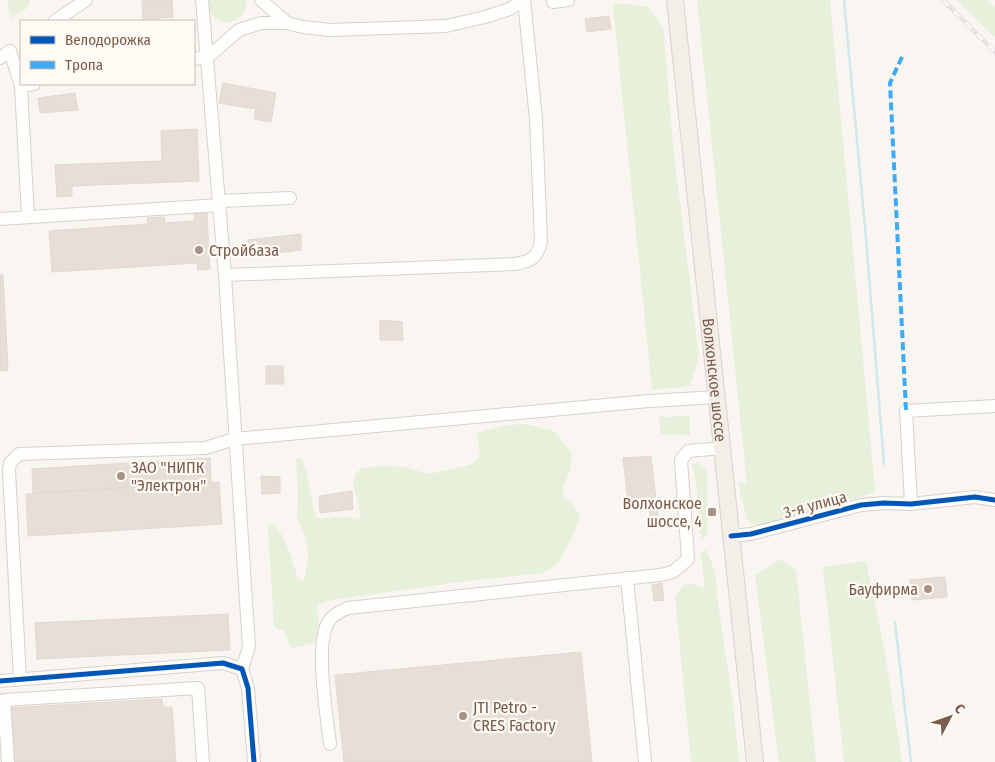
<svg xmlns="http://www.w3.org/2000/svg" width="995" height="762" viewBox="0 0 995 762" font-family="'Fira Sans Condensed',sans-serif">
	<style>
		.green { fill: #e7f0db }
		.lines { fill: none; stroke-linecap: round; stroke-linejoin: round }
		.stream { stroke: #d0e8ea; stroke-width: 2.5 }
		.building { fill: #e6ded7; stroke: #e2d8d2 }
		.minor-casing { stroke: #d7d1cb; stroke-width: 14 }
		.major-casing { stroke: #dad1cc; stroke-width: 18 }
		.minor { stroke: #fefefd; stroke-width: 12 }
		.major { stroke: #f3eee8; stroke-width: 16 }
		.rail-casing { stroke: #e6e3e7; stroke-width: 4.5 }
		.rail { stroke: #fffaf3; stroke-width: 2.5; stroke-dasharray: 8; stroke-linecap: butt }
		.quiet { stroke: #3fa9f5; stroke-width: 4; stroke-dasharray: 8 4; stroke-linecap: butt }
		.cycleway-casing { stroke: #fffaf3; stroke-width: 8 }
		.cycleway { stroke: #0057b8; stroke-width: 5 }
		.poi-dot { fill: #a69286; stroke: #fffaf3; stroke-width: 2 }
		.labels { text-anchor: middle; stroke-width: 4.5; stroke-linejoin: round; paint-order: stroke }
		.poi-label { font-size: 16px; fill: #7a5c4d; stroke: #fffaf3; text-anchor: start }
		.street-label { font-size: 16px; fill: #7a5c4d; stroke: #fffaf3 }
	</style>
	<rect width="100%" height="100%" fill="#f9f5f0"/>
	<!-- green -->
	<g class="green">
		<polygon points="10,0 31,0 26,9 11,18 7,4"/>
		<path d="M207 0H246C249 26 210 33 207 0Z"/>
		<polygon points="697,0 830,0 875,490 873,493 758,526 752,524 747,519 738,482 747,484"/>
		<polygon points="956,0 987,0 995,7 995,37"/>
		<polygon points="617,3 648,7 663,27 673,145 699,356 690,386 652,390 613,5"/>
		<polygon points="690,416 690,435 661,434 659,417"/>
		<path d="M526 424 554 431 572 453 570 471 563 487V497L574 505 580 517 572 537 558 564 543 573 475 580 326 601 317 606 319 627 315 643 293 648 289 646 284 630 278 629 274 626 268 526 274 524C287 539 292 560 298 579L304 581C309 559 311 539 297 520L298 494 296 458 301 457C310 477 309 498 317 518L351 517 358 520 361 516 353 484 356 473 362 468 384 466 404 467 429 474 469 465 475 462 480 456 477 433 507 425Z"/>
		<polygon points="698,462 704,467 707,474 707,533 703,539 700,533 696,481 692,465"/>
		<path d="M706 550C714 565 717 579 717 596L733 703 739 762H691L675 596 684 585 692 584 705 588 701 553Z"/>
		<polygon points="781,559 796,570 816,762 779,762 755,575"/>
		<polygon points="866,561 885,653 902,762 844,762 823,567"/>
	</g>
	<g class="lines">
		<!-- stream -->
		<g class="stream">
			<polyline points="844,0 866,238 884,464"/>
			<polyline points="895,622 911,762"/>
		</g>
	</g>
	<!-- building -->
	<g class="building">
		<polygon points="142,0 172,0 173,17 143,19"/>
		<polygon points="609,16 611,29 587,32 585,19"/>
		<polygon points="223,83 276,93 271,122 254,119 256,109 219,103"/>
		<polygon points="75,93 78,110 40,113 38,98"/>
		<polygon points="197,129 199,181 72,186 72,196 57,197 55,165 162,161 161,131"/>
		<polygon points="207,213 210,269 198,270 197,263 52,272 49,231 148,224 147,218 164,217 165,223 195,221 194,214"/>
		<polygon points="301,234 301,250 247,256 248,240"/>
		<polygon points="0,275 3,275 8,370 0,371"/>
		<polygon points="380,320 402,322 403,340 380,340"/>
		<polygon points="266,366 283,366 284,384 266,384"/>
		<polygon points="651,456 659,526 652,527 649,508 629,509 623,458"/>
		<polygon points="210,458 211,482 33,493 32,469"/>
		<polygon points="261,476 280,477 280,493 262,494"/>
		<polygon points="219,482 222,524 28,536 26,494"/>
		<polygon points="352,491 353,509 320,513 319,496"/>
		<polygon points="945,577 947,597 912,600 910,580"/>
		<polygon points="662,583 664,600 654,601 652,585"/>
		<polygon points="228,614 230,650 37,659 35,623"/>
		<polygon points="581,652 592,762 344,762 335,675"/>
		<polygon points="162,699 163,707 172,707 176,762 12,762 9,708"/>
	</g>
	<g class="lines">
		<!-- minor casing -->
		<g class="minor-casing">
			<g id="minor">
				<polyline points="202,0 225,275 249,647 242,669 248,688 254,762"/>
				<polyline points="261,0 287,23"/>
				<polyline points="553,2 568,0"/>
				<polyline points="55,21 86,0"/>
				<polyline points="0,58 10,51 21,86 34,84"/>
				<polyline points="194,59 208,57 239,30 261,23 287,23 303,27 331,30 446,26 485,17 510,9 522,0"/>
				<polyline points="21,86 28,217"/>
				<polyline points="219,201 290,198"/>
				<polyline points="0,219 220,205"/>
				<path d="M225 275 515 264C531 261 538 258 541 241L536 119 524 0"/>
				<polyline points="911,504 906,411 995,406"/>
				<polyline points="731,536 751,534 861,505 884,503 911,504 975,497 995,500"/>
				<polyline points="627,578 645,762"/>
				<polyline points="20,679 9,471 10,463 19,454 205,448 235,439 649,401 717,397"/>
				<polyline points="0,681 223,663 242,669"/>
				<path d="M330 744C327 717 314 642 329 621 333 614 342 611 348 608L660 575 673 572 688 559 681 460 688 451 722 448"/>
				<polyline points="8,762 4,700 198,688 203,762"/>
			</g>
		</g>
		<!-- major casing -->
		<g class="major-casing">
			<g id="major">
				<path id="s1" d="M675 0 755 762"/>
			</g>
		</g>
		<!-- minor -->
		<use href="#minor" class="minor"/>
		<!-- major -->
		<use href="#major" class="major"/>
		<!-- rail casing -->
		<g class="rail-casing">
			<polyline id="rail" points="943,0 995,52"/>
		</g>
		<!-- rail -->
		<use href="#rail" class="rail"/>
		<!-- quiet -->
		<polyline class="quiet" points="902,57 890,83 906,411"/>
		<!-- cycleway casing -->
		<g class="cycleway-casing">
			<g id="cycleway">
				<polyline points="731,536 751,534 861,505 884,503 911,504 975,497 995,500"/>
				<polyline points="0,681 223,663 242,669 248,688 254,762"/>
			</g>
		</g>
		<!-- cycleway -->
		<use href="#cycleway" class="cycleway"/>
	</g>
	<!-- markers -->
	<g class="poi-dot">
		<circle cx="199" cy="250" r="5"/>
		<circle cx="121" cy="476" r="5"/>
		<rect x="707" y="507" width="10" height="10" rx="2.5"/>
		<circle cx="928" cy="589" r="5"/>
		<circle cx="463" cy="716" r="5"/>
	</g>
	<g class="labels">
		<!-- poi labels -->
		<g class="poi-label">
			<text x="209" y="256">Стройбаза</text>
			<text x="131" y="473">ЗАО "НИПК<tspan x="131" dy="18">"Электрон"</tspan></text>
			<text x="702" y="509" text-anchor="end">Волхонское<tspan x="702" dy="18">шоссе, 4</tspan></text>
			<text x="918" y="595" text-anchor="end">Бауфирма</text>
			<text x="473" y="713">JTI Petro -<tspan x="473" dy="18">CRES Factory</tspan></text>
		</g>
		<!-- street labels -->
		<g class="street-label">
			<text dy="6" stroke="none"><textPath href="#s1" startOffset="382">Волхонское шоссе</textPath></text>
			<text transform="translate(815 504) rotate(-15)" y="6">3-я улица</text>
		</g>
	</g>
	<!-- legend -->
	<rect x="20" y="20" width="175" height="65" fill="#fffaf3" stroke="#cabbb1"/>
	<rect x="30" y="36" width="25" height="8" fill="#0057b8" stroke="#cabbb1"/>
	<text x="65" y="45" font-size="15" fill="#7a5c4d">Велодорожка</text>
	<rect x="30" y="61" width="25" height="8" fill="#3fa9f5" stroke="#cabbb1"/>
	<text x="65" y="70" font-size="15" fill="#7a5c4d">Тропа</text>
	<!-- north arrow -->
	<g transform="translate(950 717) rotate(49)" stroke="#fffaf3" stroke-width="4" paint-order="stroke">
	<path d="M0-4L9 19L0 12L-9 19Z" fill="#7a5c4d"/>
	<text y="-8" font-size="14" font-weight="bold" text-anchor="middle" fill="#7a5c4d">С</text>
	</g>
</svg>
